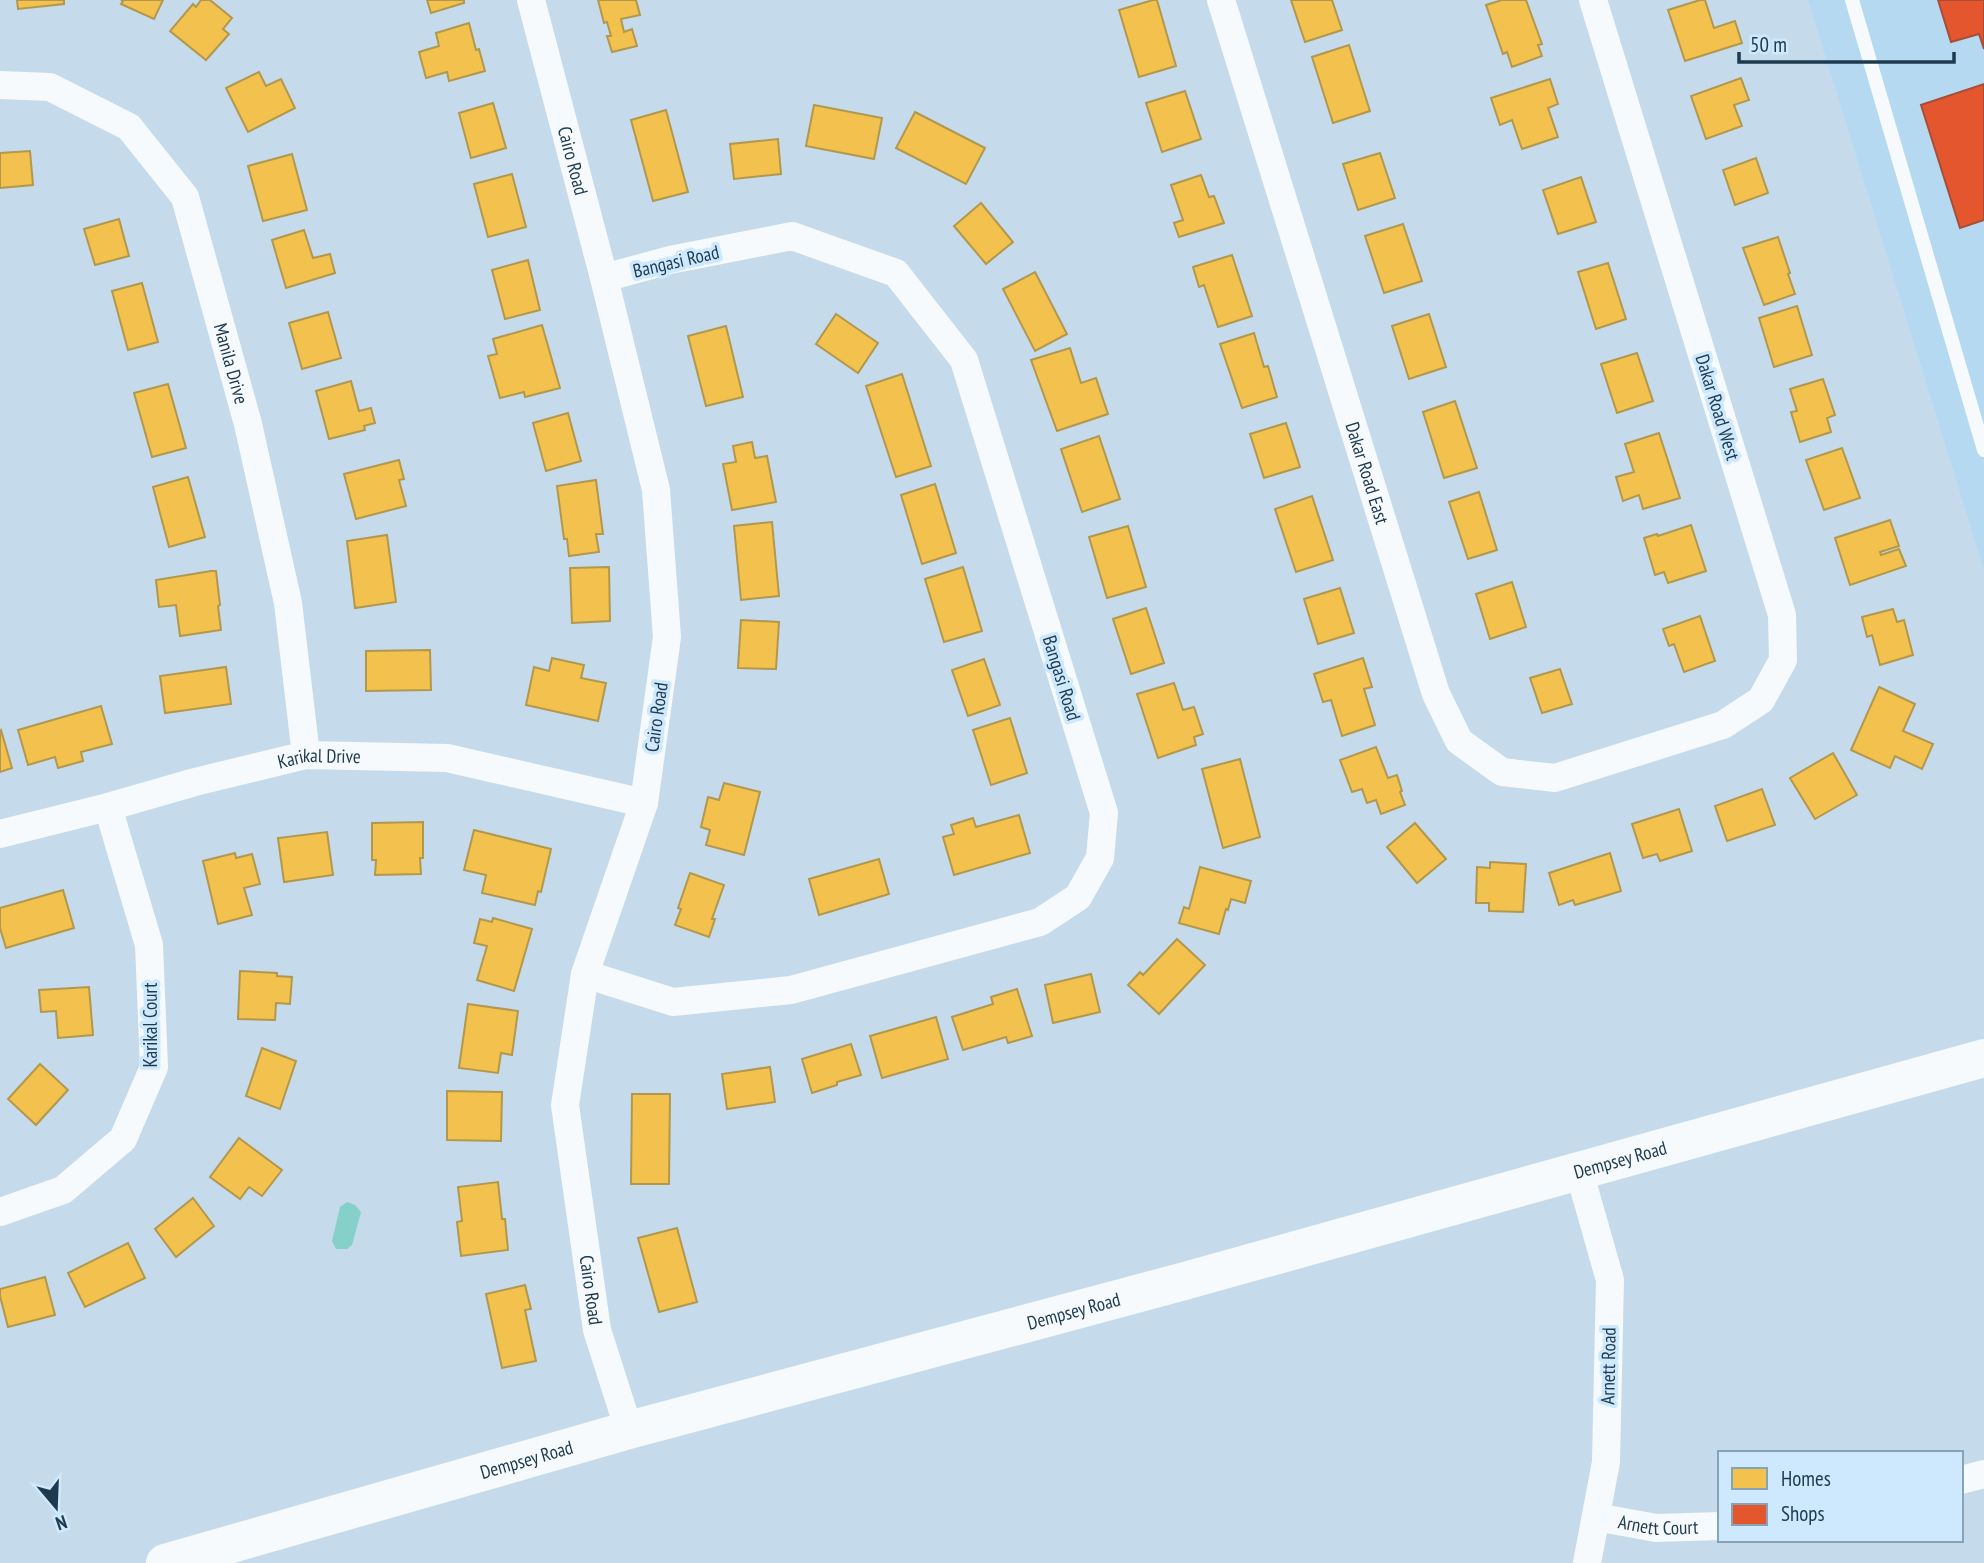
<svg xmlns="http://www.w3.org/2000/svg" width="1984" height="1563" viewBox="0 0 1984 1563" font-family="'PT Sans Narrow',sans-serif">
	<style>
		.built { fill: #b6d9f2 }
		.water { fill: #85d0c8 }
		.homes { fill: #f2c14e; stroke: #b2984e; stroke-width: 2 }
		.shops { fill: #e4572e; stroke: #a84e38; stroke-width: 2 }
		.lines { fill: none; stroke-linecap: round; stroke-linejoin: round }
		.lane { stroke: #f6fafc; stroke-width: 14 }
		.street { stroke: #f6fafc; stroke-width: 28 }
		.secondary { stroke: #f6fafc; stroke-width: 38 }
		.labels { text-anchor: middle; stroke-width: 7; stroke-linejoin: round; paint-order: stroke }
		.street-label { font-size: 19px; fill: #1d3a4e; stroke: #cee9fd }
	</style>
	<rect width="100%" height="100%" fill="#c5dbeb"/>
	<!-- built -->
	<polygon class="built" points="1808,0 1984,0 1984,570"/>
	<!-- water -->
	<polygon class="water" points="347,1202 355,1205 361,1212 352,1245 347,1249 336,1249 332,1241 340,1207"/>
	<!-- homes -->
	<g class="homes">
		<polygon points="17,0 64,0 64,4 18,9"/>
		<polygon points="121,0 163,0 154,19 121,4 123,1"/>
		<polygon points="201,0 210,0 232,18 223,29 229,34 206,60 170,31 193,4 196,7"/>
		<polygon points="427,0 464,0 464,3 431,13"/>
		<polygon points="598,0 636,0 640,15 621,19 624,32 632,29 637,46 612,52 607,36 611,36 607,22 604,23"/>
		<polygon points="1153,0 1157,0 1176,66 1139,77 1119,10"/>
		<polygon points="1291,0 1332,0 1342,30 1305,42"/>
		<polygon points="1502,0 1526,0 1542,44 1538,45 1542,56 1512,67 1507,52 1503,54 1486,5"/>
		<polygon points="1700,0 1705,0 1714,28 1735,21 1742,43 1685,61 1668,10"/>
		<polygon points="469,23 476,50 479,49 485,71 449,81 447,72 426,78 419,52 439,46 436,33"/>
		<polygon points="1349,45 1370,111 1333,123 1312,57"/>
		<polygon points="259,72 266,86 281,79 295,108 248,132 226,88"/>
		<polygon points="1741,78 1749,100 1734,105 1742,126 1706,139 1691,96"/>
		<polygon points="1550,79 1558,104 1548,108 1558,137 1522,149 1512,120 1500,125 1491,98"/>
		<polygon points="1185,91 1201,139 1162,152 1146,103"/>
		<polygon points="493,103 506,148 471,158 459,113"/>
		<polygon points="814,105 882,118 874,159 806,146"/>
		<polygon points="666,110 688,192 653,201 631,120"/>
		<polygon points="915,112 985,148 966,184 896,148"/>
		<polygon points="778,139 781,174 734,179 730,144"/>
		<polygon points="30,151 33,185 0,188 0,153"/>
		<polygon points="1380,153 1395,198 1358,210 1343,164"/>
		<polygon points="292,154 307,210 263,221 248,166"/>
		<polygon points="1756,158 1768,193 1735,205 1723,170"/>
		<polygon points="512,174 526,227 488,237 474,184"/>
		<polygon points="1201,175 1209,197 1214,196 1224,223 1179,237 1174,223 1183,220 1171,185"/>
		<polygon points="1581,177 1596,222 1558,234 1543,190"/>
		<polygon points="981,203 1013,242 986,264 954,226"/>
		<polygon points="119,219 129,256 95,265 84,229"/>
		<polygon points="1403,224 1422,281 1384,293 1365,236"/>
		<polygon points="304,230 313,258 330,254 335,273 286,288 272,240"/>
		<polygon points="1778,237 1790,273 1788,274 1795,294 1764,305 1743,248"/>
		<polygon points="1232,255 1252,316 1218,327 1204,285 1199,287 1193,267"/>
		<polygon points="528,260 540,310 505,319 492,270"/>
		<polygon points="1608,263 1626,319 1596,329 1578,272"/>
		<polygon points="1035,272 1067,334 1035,351 1003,289"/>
		<polygon points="142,283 158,342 128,350 112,291"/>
		<polygon points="1797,306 1812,355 1774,367 1759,318"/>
		<polygon points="328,312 341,358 302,369 289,323"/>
		<polygon points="836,314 878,343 858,373 816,344"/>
		<polygon points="1429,314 1446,367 1409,379 1392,326"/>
		<polygon points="542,325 560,388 525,397 524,392 500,398 488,356 497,354 493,339"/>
		<polygon points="726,326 743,397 706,406 688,336"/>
		<polygon points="1254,333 1264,367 1268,366 1277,397 1242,408 1220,344"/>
		<polygon points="1070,348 1081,383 1096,378 1108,414 1057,431 1031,360"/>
		<polygon points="1637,353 1653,401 1617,413 1601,364"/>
		<polygon points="902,374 931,466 896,477 866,386"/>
		<polygon points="1823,379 1835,415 1827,418 1831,432 1800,442 1791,412 1797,411 1790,389"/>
		<polygon points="351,381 359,411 371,408 375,423 364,426 365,430 329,439 316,391"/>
		<polygon points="168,384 186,448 152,457 134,393"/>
		<polygon points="1455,401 1477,468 1444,478 1423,412"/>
		<polygon points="568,413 581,461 546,471 533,423"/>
		<polygon points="1286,423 1300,467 1264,478 1250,434"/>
		<polygon points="1659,433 1680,498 1643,509 1639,495 1623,501 1616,477 1634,472 1625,444"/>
		<polygon points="1099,436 1120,499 1082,512 1061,449"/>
		<polygon points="752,442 755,458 767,456 776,502 732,510 723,464 736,462 733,446"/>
		<polygon points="1842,448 1860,498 1824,510 1806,460"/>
		<polygon points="399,460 404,479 399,480 406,506 356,519 344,474"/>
		<polygon points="188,477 205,537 169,547 153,487"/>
		<polygon points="596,480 603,534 596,534 599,552 569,556 567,539 564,539 557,486"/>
		<polygon points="935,484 956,553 922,564 901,495"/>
		<polygon points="1479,492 1497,550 1468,559 1449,502"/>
		<polygon points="1312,496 1333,560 1296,572 1275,509"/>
		<polygon points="1890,520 1899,546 1880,552 1881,555 1899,549 1906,566 1850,585 1835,538"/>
		<polygon points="772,522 779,596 741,600 734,526"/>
		<polygon points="1691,525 1706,571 1668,583 1664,572 1655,575 1644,538 1657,534 1658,536"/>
		<polygon points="1128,526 1146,587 1107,598 1089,537"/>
		<polygon points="387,535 396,602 355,608 347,541"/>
		<polygon points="609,567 610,621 572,623 570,568"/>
		<polygon points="963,567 982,631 944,642 925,579"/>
		<polygon points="211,571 216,571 220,605 218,606 221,630 180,636 176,605 159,607 156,580"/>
		<polygon points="1512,582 1526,627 1490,639 1476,594"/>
		<polygon points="1340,588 1354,633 1318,644 1304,599"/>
		<polygon points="1146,608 1164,663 1131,674 1113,619"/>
		<polygon points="1893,609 1897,622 1904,620 1913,655 1880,665 1872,635 1867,637 1862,617"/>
		<polygon points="1700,616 1715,661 1684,672 1674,644 1669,646 1663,629"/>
		<polygon points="741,620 779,622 776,669 738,668"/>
		<polygon points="430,650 431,690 366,691 366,651"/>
		<polygon points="552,658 584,665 581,678 606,683 598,721 526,705 534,667 549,671"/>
		<polygon points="1363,658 1372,687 1364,689 1375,725 1342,736 1331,700 1323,702 1314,674"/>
		<polygon points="984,659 1000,705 968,716 952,670"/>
		<polygon points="226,667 231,704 165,713 160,676"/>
		<polygon points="1560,669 1572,704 1542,713 1530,678"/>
		<polygon points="1174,683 1183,710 1194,707 1203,734 1194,737 1196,745 1158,758 1137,694"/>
		<polygon points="1879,687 1915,704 1903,731 1933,744 1922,769 1895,756 1890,768 1851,750"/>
		<polygon points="101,706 112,744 81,752 83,761 58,768 55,757 28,765 18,730"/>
		<polygon points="1010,718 1027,773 991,785 973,730"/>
		<polygon points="1,730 12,768 0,772 0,731"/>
		<polygon points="1376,747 1388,778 1397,775 1402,791 1400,792 1405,805 1381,814 1376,800 1367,803 1362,789 1352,792 1340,760"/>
		<polygon points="1833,753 1857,795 1815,819 1790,778"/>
		<polygon points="1240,759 1260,837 1223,848 1202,769"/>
		<polygon points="724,783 760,792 744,855 706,845 710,830 701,827 708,797 719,800"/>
		<polygon points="1762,789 1775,825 1727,841 1715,806"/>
		<polygon points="1679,809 1692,851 1660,861 1657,854 1643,858 1632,824"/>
		<polygon points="1019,815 1030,853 954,875 943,837 954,834 951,825 973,818 976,827"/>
		<polygon points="423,822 423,858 420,858 421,874 375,875 376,860 372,860 372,823"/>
		<polygon points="1415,823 1446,859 1417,883 1387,847"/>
		<polygon points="474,830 551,849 541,892 538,891 535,905 482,893 486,875 464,870"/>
		<polygon points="327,832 333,875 284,882 278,838"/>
		<polygon points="235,853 236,858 252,854 260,884 244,888 252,915 218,924 203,861"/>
		<polygon points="1610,853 1621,891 1575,905 1573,900 1559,905 1549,873"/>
		<polygon points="879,859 889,894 819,915 809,879"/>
		<polygon points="1490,862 1526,864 1523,912 1489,911 1489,903 1476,903 1477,867 1490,868"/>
		<polygon points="1200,867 1251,881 1245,903 1231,899 1228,910 1226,909 1219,934 1179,923 1184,907 1189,909"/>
		<polygon points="690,873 724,885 712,919 715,919 709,937 675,925 681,909 678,908"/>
		<polygon points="63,890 74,928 6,948 0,928 0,908"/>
		<polygon points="493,918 532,929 514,991 477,980 487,946 474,943 480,919 492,922"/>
		<polygon points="1177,939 1205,965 1159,1014 1128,985 1140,972 1143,975"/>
		<polygon points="240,971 277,973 277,976 292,977 290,1004 276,1003 275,1020 238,1019"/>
		<polygon points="1091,974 1100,1012 1053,1023 1045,985"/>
		<polygon points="89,987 93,1035 58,1038 56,1011 41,1012 39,990"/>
		<polygon points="1017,989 1032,1036 1008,1043 1006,1037 963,1050 952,1017 993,1004 991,997"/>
		<polygon points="468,1004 518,1011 512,1055 501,1053 498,1073 459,1068"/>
		<polygon points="936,1017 948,1059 882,1078 870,1036"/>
		<polygon points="851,1044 861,1075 837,1082 837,1085 812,1093 802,1059"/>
		<polygon points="262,1048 296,1061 280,1109 246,1096"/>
		<polygon points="40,1064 68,1090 36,1125 8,1099"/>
		<polygon points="770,1067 775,1102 727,1109 722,1074"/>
		<polygon points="447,1091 502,1092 501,1141 447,1140"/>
		<polygon points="632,1094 670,1094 669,1184 631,1184"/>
		<polygon points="239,1138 282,1170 262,1196 249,1187 240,1199 210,1177"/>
		<polygon points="498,1182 502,1219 505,1219 508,1250 461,1256 457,1222 462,1221 458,1187"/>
		<polygon points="193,1198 214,1226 176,1257 155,1229"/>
		<polygon points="677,1228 697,1302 659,1312 638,1238"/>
		<polygon points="128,1243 145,1278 85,1307 68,1273"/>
		<polygon points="45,1277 55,1315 8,1327 0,1296 0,1289"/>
		<polygon points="525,1285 531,1309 525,1310 536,1361 502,1368 486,1294"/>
	</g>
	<!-- shops -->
	<g class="shops">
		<polygon points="1938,0 1984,0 1984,49 1979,34 1951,42"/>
		<polygon points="1984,84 1984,220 1960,228 1921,105"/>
	</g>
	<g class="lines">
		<!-- lane -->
		<polyline class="lane" points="1852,0 1984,450"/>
		<!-- street -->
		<g class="street">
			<path id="s1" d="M531 0 604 278 656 490 667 637 644 803 585 974 565 1105 597 1330 629 1430"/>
			<path id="s2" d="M1221 0 1436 694 1459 741 1502 772 1555 778 1723 725 1761 700 1783 660 1782 615 1593 0"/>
			<path id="s3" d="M0 85 50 87 129 127 185 197 248 424 288 603 306 755"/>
			<path id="s4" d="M0 834 108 807 195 782 306 755 447 758 644 803"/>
			<polyline points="585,974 673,1002 791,990 1040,922 1078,897 1100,858 1104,813 964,360 896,273 792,236 670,260 604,278"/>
			<polyline points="1579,1171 1610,1280 1606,1462 1587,1563"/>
			<polyline points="0,1212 63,1190 123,1139 154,1067 149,945 108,807"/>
			<polyline points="1961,1480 1984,1474"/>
			<path id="s5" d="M1596 1517 1656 1528 1720 1526"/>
		</g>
		<!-- secondary -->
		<path class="secondary" id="s6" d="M165 1563 629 1430 1181 1282 1984 1058"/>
	</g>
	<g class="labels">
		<!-- street labels -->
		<g class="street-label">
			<text dy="7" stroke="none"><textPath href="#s1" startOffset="166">Cairo Road</textPath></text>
			<text transform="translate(676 261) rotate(-13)" y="7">Bangasi Road</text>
			<text dy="7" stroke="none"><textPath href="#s3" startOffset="401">Manila Drive</textPath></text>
			<text transform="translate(1718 407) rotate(73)" y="7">Dakar Road West</text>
			<text dy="7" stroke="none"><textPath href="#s2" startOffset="495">Dakar Road East</textPath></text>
			<text transform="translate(1062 678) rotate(73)" y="7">Bangasi Road</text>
			<text transform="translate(656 717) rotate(-82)" y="7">Cairo Road</text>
			<text dy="7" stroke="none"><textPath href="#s4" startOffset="329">Karikal Drive</textPath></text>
			<text transform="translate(150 1025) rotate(-90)" y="7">Karikal Court</text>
			<text dy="7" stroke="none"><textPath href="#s6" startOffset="1510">Dempsey Road</textPath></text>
			<text dy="7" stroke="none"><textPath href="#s1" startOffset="1321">Cairo Road</textPath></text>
			<text dy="7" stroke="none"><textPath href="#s6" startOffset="943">Dempsey Road</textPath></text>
			<text transform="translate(1608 1366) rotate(-89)" y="7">Arnett Road</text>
			<text dy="7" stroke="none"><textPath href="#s6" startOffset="376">Dempsey Road</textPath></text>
			<text dy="7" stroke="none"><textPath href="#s5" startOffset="63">Arnett Court</textPath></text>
		</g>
	</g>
	<!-- legend -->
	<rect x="1718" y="1451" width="245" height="91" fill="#cee9fd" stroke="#87a3b7" stroke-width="2"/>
	<rect x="1732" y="1468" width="35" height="21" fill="#f2c14e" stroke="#87a3b7" stroke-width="2"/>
	<text x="1781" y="1486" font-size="21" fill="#1d3a4e">Homes</text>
	<rect x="1732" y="1504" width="35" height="21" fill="#e4572e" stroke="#87a3b7" stroke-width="2"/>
	<text x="1781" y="1521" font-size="21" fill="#1d3a4e">Shops</text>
	<!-- north arrow -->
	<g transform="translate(56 1507) rotate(161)" stroke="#cee9fd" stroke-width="5" paint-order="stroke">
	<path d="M0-5L12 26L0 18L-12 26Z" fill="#1d3a4e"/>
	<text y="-10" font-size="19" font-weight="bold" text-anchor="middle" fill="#1d3a4e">N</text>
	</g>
	<!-- scale -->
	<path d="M1739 52v10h215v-10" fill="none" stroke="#1d3a4e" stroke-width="3.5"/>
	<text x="1750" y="52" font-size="21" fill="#1d3a4e" stroke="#cee9fd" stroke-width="5" paint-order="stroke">50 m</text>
</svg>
